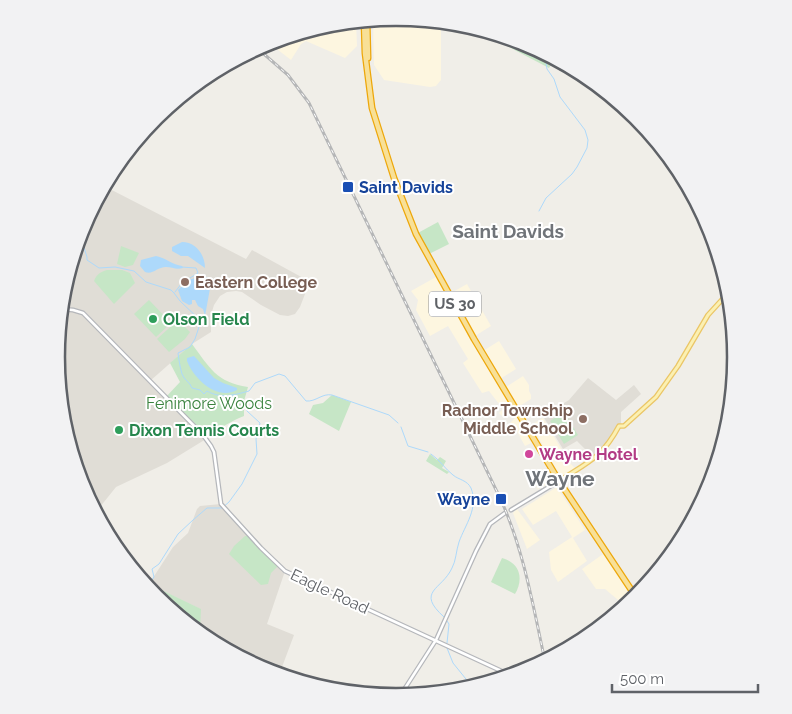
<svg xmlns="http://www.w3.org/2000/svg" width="792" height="714" viewBox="0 0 792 714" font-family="Raleway,sans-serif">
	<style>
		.commercial { fill: #fdf6e0 }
		.education { fill: #e0ddd6 }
		.green { fill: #c6e6c6 }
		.water { fill: #add9fb }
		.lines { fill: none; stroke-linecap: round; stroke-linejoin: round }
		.stream { stroke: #add9fb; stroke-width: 1 }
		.minor-casing { stroke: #b5b7bb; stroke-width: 5 }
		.major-casing { stroke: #ebc666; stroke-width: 5.5 }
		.highway-casing { stroke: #eda70b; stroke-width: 7 }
		.minor { stroke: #fff; stroke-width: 2.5 }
		.major { stroke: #fbf0b2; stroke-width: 3 }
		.highway { stroke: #f8e097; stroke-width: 4.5 }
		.rail-casing { stroke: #b5b6b7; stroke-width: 3 }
		.rail { stroke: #fff; stroke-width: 1; stroke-dasharray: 4; stroke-linecap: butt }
		.transit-dot { fill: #1a4fb4; stroke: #fff; stroke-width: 2 }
		.education-dot { fill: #8d6e63; stroke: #fff; stroke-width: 2 }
		.leisure-dot { fill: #2e9e5b; stroke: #fff; stroke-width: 2 }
		.hotel-dot { fill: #d1479c; stroke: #fff; stroke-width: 2 }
		.labels { text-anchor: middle; stroke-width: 4; stroke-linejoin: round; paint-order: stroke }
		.shield { fill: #fff; stroke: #8f9195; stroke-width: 1 }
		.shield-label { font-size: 15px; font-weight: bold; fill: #5f6267 }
		.transit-label { font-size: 16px; font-weight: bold; fill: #164399; stroke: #fff; text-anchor: start }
		.education-label { font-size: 16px; font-weight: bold; fill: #785e54; stroke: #fff; text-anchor: start }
		.leisure-label { font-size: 16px; font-weight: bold; fill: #27864d; stroke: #fff; text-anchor: start }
		.park-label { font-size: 16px; fill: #3a833e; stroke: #fff }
		.hotel-label { font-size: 16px; font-weight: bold; fill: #b23c85; stroke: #fff; text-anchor: start }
		.street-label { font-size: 16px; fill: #5f6267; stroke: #fff }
		.quarter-label { font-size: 19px; font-weight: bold; fill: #707479; stroke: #fff }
		.district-label { font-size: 21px; font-weight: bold; fill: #707479; stroke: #fff }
		.rim { fill: none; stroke: #5f6267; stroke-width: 2.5 }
	</style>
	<rect width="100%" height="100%" fill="#f0eee8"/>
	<!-- commercial -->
	<g class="commercial">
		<polygon points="396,18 441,22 441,80 436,86 430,87 384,80 374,65 373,20"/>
		<polygon points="356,21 357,46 345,58 306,41 301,44 291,60 269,43 330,24"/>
		<polygon points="436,277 512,408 503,417 499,413 503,409 489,391 482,393 463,363 468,359 448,326 430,336 416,310 418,300 411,291"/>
		<polygon points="467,284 491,326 475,336 451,293"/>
		<polygon points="499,341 516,369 500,379 483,351"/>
		<polygon points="523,376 529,385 529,391 531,395 531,399 518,407 506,387"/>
		<polygon points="516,417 531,443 525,446 514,426 510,423"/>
		<polygon points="543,418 569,462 575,468 561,477 531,425"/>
		<polygon points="549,471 555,480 538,489 533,481"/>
		<polygon points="557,487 585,530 573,538 587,561 558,582 551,570 549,552 572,537 556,511 533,525 522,509"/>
		<polygon points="517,509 540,540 527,549 513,513"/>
		<polygon points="603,554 630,592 618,600 605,589 596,589 582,569"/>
	</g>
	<!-- education -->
	<g class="education">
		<polygon points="104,186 246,259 252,250 305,279 305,294 300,307 295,314 288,316 280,315 261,305 242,292 236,291 227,292 220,296 214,305 211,315 211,332 192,344 150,381 206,439 167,463 116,487 96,512 82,487 63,423 57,357 63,290 82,227"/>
		<polygon points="588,378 616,400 634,385 641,394 621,412 621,423 612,438 593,460 587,451 577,441 563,449 543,416 569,400"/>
		<polygon points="221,504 261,548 285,571 267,624 294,635 279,675 266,671 207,639 200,633 200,609 149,584 173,547 188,533 197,509 200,506"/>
	</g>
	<!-- green -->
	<g class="green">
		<polygon points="494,34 526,43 555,59 549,68 505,45"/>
		<polygon points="438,222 449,244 427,255 416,234"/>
		<polygon points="121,246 139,253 133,265 125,267 117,264"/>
		<path d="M107 270H122L130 273 135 283 114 304 94 281C96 275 100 272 107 270Z"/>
		<polygon points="149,300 171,323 156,337 134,314"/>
		<polygon points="178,320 190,332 185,339 169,352 157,339"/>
		<path d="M192 344C210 368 216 382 248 387L244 401V416C229 421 218 432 203 435L166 397 180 382 170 363Z"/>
		<polygon points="332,395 351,402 339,431 309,414 313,405 323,403"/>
		<polygon points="564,412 578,435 564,444 550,421"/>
		<polygon points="430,454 437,460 440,457 446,461 442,468 449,472 447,474 426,461"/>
		<polygon points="245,536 248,536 278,566 271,573 268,584 261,585 229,554 234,546"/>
		<path d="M502 558C520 563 524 579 515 594L491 582Z"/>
		<polygon points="143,581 201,609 200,633 156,597"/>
	</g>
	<!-- water -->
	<g class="water">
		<path d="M182 242C196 242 205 255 205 268L188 256H181L172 251V247Z"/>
		<path d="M156 256C166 258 173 265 182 266L183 268C176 270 172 267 166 267 157 267 153 275 145 272L140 266 141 260Z"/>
		<polygon points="202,276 209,278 211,283 205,316 203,309 198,306 195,300 192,300 192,304 189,305 182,301 178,290 188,280"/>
		<path d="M194 356 214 378 223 383 237 388V390C217 401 194 379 187 361V358Z"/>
	</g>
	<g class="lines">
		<!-- stream -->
		<g class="stream">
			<polyline points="539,211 546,198 572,174 577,167 587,148 588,140 585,130 560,97 554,79 547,69 545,56 542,52"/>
			<path d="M80 235 87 257V260L99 268 115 267 134 271 146 282 171 290 174 293 180 301 201 321 195 339 190 347 178 353C179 361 180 367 182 374 184 380 190 382 192 388L200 390 204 394 207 391C221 399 234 395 249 391L255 383 279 374 285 376 306 401C316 402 322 393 332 395L389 415 398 423"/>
			<polyline points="175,292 182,283 198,273 196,268 181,267"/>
			<polyline points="401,427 408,446 428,452"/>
			<path d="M431 454C440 460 445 469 453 475 459 480 467 480 471 488 479 508 465 525 459 542 456 551 456 561 452 568 442 590 415 591 444 617"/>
			<polyline points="147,586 154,577 152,569 159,564 178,534 193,520 207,508 222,508 229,502 242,484 257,454 256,439 260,423 247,411 246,405 241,403 232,395"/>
			<polyline points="447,643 449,624 447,621"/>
			<polyline points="447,648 453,663 470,684 475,686"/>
		</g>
		<!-- minor casing -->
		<g class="minor-casing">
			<g id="minor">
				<polyline points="61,309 73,310 83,313 203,435 211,446 214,452 221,504 261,548 285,571 510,675"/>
				<polyline points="511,510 559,481"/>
				<polyline points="400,696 436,640 476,551 490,524 505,513"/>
			</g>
		</g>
		<!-- major casing -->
		<g class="major-casing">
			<g id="major">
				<polyline points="719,455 721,441 729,419"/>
				<path d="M559 481C588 462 602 458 619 426H624L656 397 678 366 708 315 729 292"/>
			</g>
		</g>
		<!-- highway casing -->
		<g class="highway-casing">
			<g id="highway">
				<polyline points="367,20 368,58"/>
				<polyline points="364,21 365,53 372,108 394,178 416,234 474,339 559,481 636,597"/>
			</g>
		</g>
		<!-- minor -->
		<use href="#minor" class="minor"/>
		<!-- major -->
		<use href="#major" class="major"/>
		<!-- highway -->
		<use href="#highway" class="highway"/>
		<!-- rail casing -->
		<g class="rail-casing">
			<path id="rail" d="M257 48 288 75 309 103 501 500C524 551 533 606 545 661"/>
		</g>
		<!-- rail -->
		<use href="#rail" class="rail"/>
	</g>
	<!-- markers -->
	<g class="transit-dot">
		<rect x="342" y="181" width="12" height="12" rx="2.5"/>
		<rect x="495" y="493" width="12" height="12" rx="2.5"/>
	</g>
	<g class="education-dot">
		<circle cx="185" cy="282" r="5"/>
		<circle cx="583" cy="419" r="5"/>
	</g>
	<g class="leisure-dot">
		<circle cx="153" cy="319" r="5"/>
		<circle cx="119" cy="430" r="5"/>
	</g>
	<circle class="hotel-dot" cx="529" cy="454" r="5"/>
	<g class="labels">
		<!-- shield labels -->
		<rect class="shield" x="429" y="291.5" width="52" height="25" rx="4"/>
		<g class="shield-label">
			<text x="455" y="309">US 30</text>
		</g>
		<!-- transit labels -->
		<g class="transit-label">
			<text x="359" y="193">Saint Davids</text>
			<text x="490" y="505" text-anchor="end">Wayne</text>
		</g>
		<!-- education labels -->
		<g class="education-label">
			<text x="195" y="288">Eastern College</text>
			<text x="573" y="416" text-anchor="end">Radnor Township<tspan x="573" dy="18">Middle School</tspan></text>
		</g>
		<!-- leisure labels -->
		<g class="leisure-label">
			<text x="163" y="325">Olson Field</text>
			<text x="129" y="436">Dixon Tennis Courts</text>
		</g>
		<!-- park labels -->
		<g class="park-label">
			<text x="209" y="409">Fenimore Woods</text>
		</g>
		<!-- hotel labels -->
		<g class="hotel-label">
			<text x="539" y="460">Wayne Hotel</text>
		</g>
		<!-- street labels -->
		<g class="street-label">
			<text transform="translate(330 591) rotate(25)" y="6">Eagle Road</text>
		</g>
		<!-- quarter labels -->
		<g class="quarter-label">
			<text x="508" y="238">Saint Davids</text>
		</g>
		<!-- district labels -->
		<g class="district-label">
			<text x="560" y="486">Wayne</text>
		</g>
	</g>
	<!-- crop -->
	<path d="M0 0H792V714H0ZM65 357a331 331 0 1 1 662 0a331 331 0 1 1-662 0Z" fill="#f2f2f3" fill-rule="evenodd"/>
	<path class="rim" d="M65 357a331 331 0 1 1 662 0a331 331 0 1 1-662 0Z"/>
	<!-- scale -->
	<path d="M612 684v8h146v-8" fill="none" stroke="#5f6267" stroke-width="2.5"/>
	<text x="620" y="684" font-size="15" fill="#5f6267" stroke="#ffffff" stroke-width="4" paint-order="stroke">500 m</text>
</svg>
